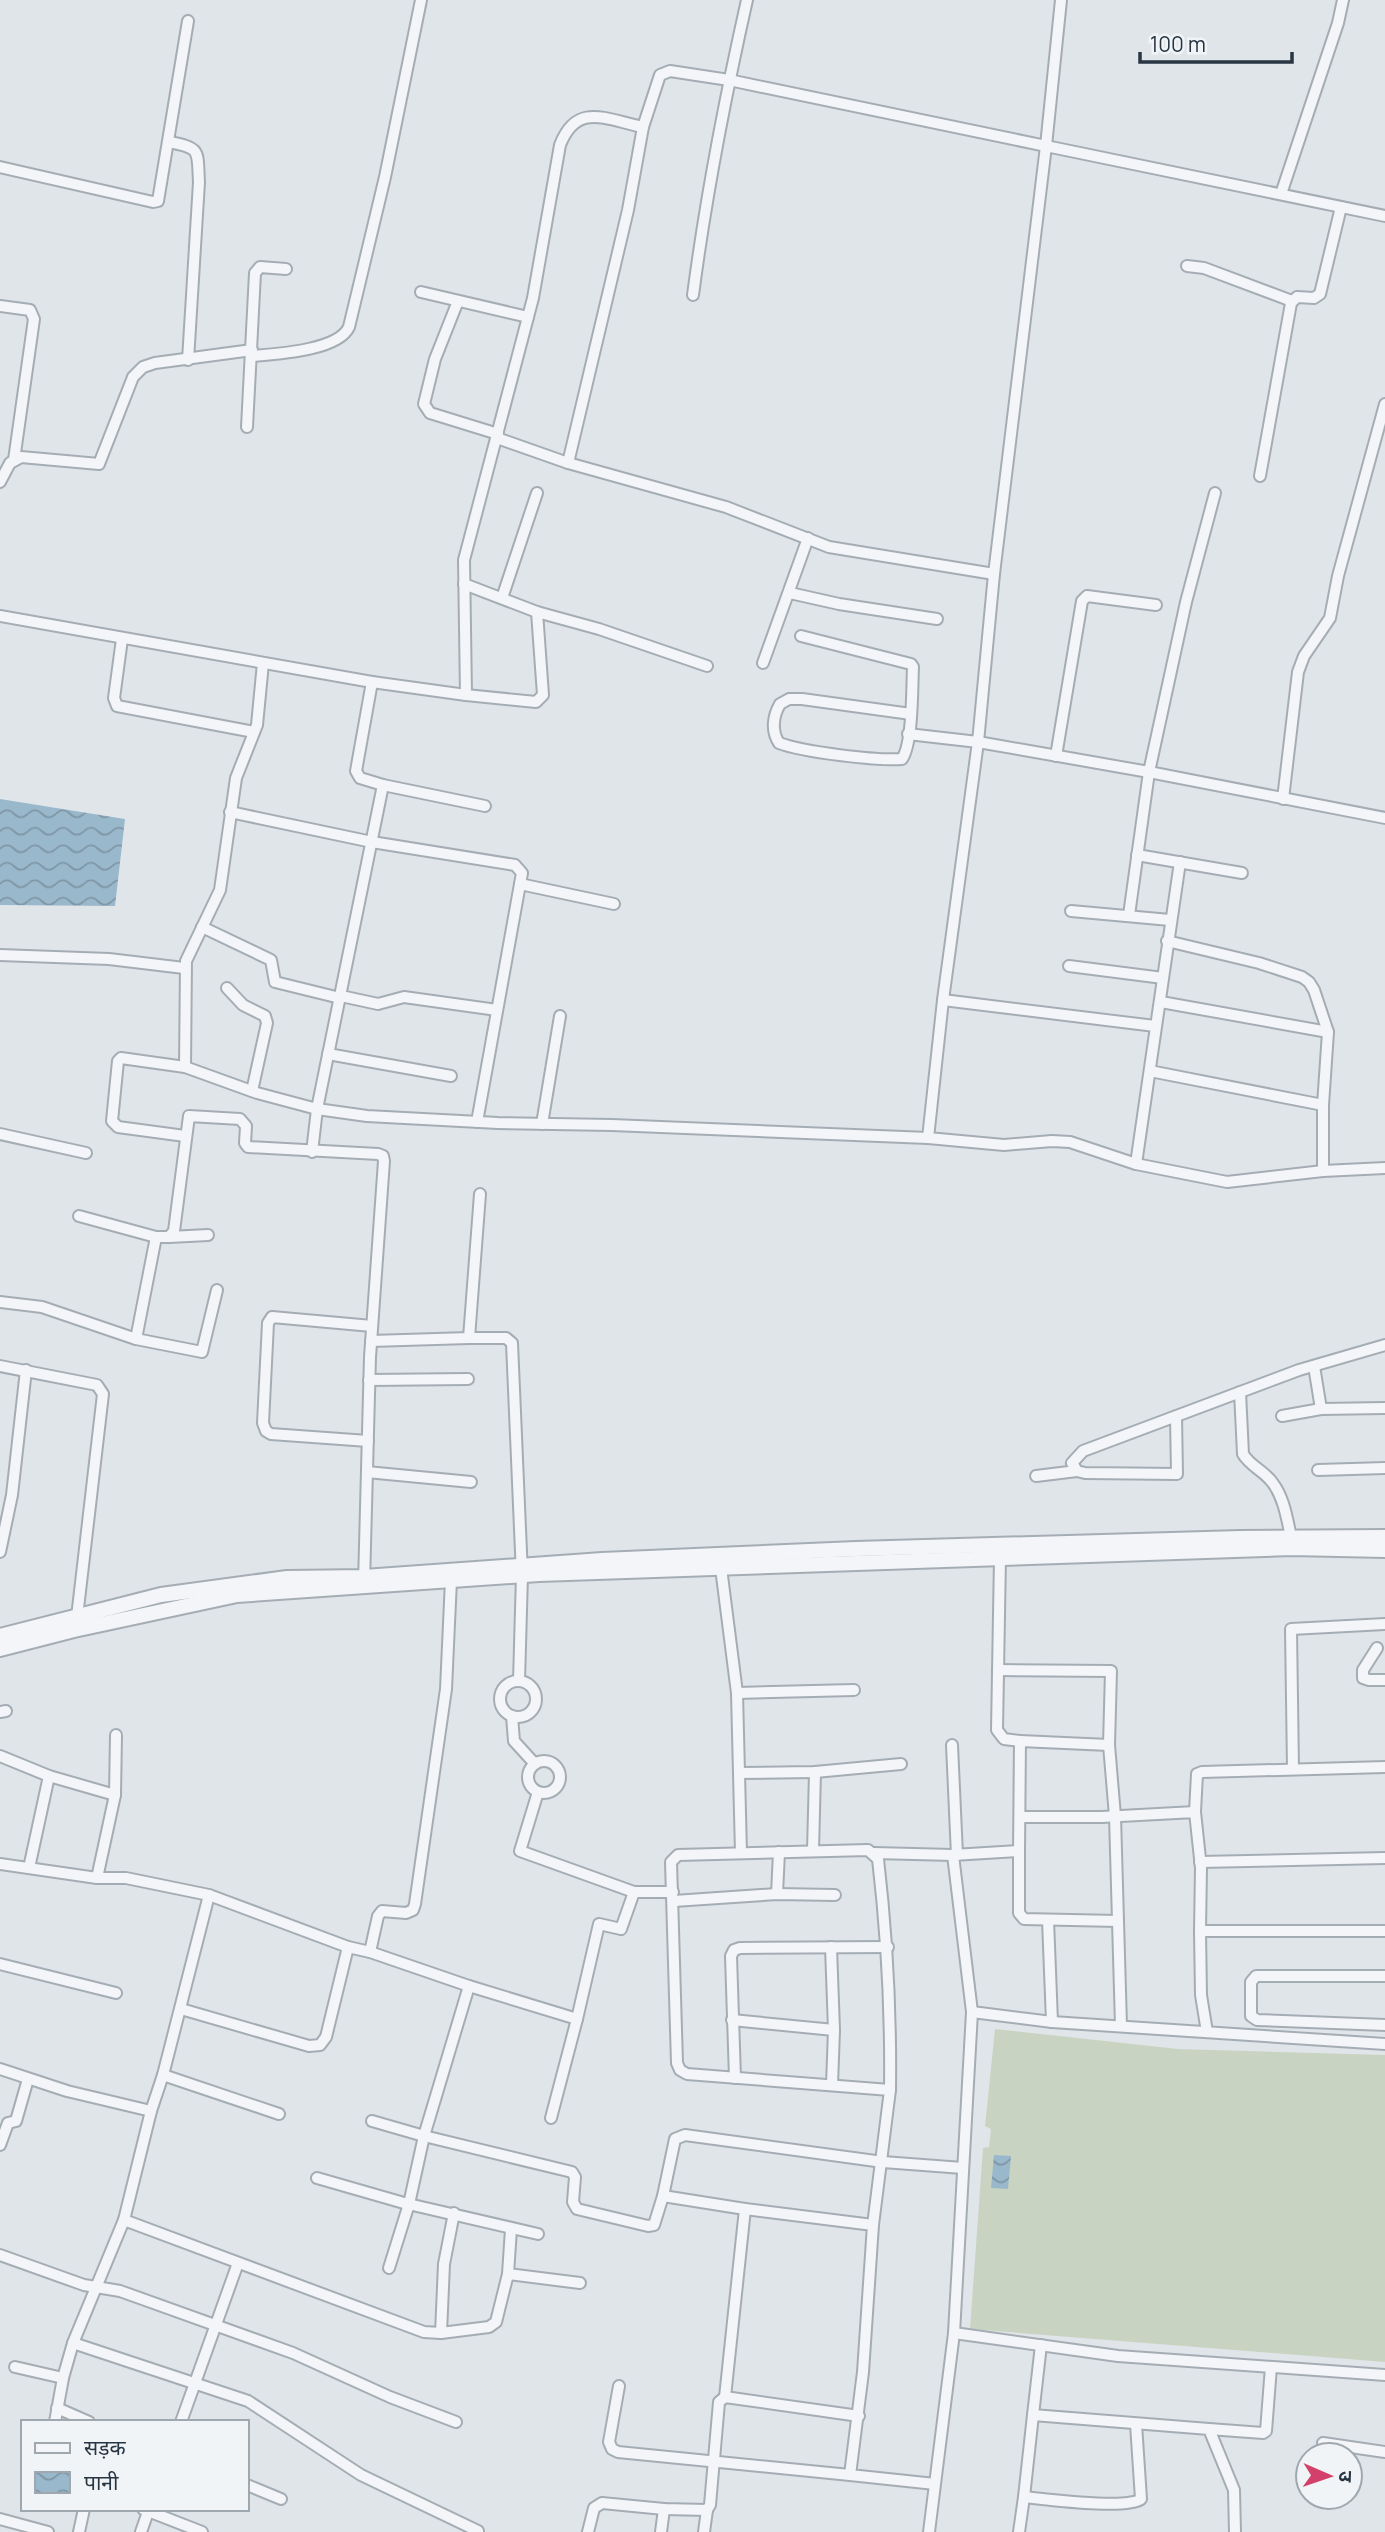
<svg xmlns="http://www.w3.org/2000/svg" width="1385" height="2532" viewBox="0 0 1385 2532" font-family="Manrope,'Noto Sans Devanagari',sans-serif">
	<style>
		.garden { fill: #c8d4c1 }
		.water { fill: url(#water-waves) }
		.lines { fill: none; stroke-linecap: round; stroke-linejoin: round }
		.minor-casing { stroke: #a5adb4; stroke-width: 14 }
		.tertiary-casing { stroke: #a5adb4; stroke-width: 18 }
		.minor { stroke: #f3f5f8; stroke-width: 10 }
		.tertiary { stroke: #f3f5f8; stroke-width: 14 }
	</style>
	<defs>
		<pattern id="water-waves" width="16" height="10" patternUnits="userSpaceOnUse" patternTransform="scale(1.75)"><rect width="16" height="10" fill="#9ab8cb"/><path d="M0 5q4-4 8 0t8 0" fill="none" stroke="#7e96a6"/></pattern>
	</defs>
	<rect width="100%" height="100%" fill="#e0e5ea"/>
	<!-- garden -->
	<polygon class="garden" points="995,2029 1178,2049 1385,2055 1385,2362 970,2329 983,2148 989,2147 991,2129 985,2126"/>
	<!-- water -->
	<g class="water">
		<polygon points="0,799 125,819 115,906 0,905"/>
		<polygon points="994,2155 1011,2156 1008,2189 991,2188"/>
	</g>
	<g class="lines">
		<!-- minor casing -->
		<g class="minor-casing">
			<g id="minor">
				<path d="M169 142C202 148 197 151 199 182L188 360"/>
				<polyline points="0,167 153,202 158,201 188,21"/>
				<polyline points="1281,194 1338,23 1343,0"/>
				<polyline points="1385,216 1046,146 994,574 978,742 1149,772 1385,818"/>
				<polyline points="1187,266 1204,268 1292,301"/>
				<polyline points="421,292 528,317"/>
				<path d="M693 295C706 196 725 98 747 0"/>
				<polyline points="458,301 435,359 424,404 430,413 498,434"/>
				<polyline points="0,306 30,310 34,319 14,460"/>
				<path d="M252 356C275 354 338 351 349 327L385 177 421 0"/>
				<polyline points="247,427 255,273 260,267 286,269"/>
				<polyline points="497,438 568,463 726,507 829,547 994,574"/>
				<polyline points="568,463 628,210 643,127 660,75 670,71 729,80 1046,146 1061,0"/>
				<polyline points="1260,476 1291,303 1297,297 1314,298 1320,294 1341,207"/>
				<polyline points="0,482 10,463 21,457 99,464 133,377 143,367 155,363 252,350"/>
				<polyline points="464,584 537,612 599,629 707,666"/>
				<polyline points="790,593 839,604 937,619"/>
				<polyline points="502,598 537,493"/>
				<path d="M537 612 543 695 536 702 466 695 464 560 533 298 560 145C577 101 607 120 643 127"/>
				<polyline points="0,616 372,682 466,695"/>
				<path d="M801 636 911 664 913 667C912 687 913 743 902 759 876 761 803 752 779 743 771 731 773 716 780 704L789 699H802L911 714"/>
				<polyline points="122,639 114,698 117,706 254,732"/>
				<polyline points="763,663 808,538"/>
				<polyline points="1056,756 1082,601 1087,596 1156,605"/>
				<polyline points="383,785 485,806"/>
				<polyline points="1283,799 1298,672 1304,656 1330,618 1338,576 1385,404"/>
				<polyline points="230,812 372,842 515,865 522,873 477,1122"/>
				<polyline points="1137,855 1242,873"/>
				<polyline points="520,884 614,904"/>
				<polyline points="1071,911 1170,920"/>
				<polyline points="1129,915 1149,772 1186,602 1215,493"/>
				<polyline points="202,927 271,960 275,982 340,998"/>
				<polyline points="1167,941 1259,963 1302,977 1309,982 1314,990 1328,1032 1323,1105 1323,1171"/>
				<polyline points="0,955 109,959 184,968"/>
				<polyline points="1069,966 1163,978"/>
				<polyline points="227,988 243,1005 265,1016 267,1023 252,1091"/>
				<polyline points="341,996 378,1004 404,997 497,1010"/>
				<polyline points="943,1000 1155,1026"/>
				<polyline points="1161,1002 1328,1032"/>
				<polyline points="328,1054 451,1076"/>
				<polyline points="185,1067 186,961 220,890 236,778 257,725 263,663"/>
				<polyline points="1150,1071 1323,1105"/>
				<polyline points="542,1124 560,1016"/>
				<polyline points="0,1134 86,1153"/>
				<polyline points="185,1136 118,1127 112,1121 118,1061 121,1058 185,1067 257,1093 317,1109 383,785 360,778 356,771 372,682"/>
				<polyline points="928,1138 1004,1145 1052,1141 1070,1142 1136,1164 1227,1182 1323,1171 1385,1168"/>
				<polyline points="312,1152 317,1109 367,1116 498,1123 612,1125 928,1138 943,1000 978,742 908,734"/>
				<polyline points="1136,1164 1180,862"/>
				<polyline points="79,1216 156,1237"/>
				<polyline points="169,1237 208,1235"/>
				<polyline points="0,1302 42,1307 136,1339 156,1237 169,1237 174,1231 189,1116 240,1119 246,1126 245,1143 248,1147 378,1154 383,1156 384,1161 370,1357 364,1583"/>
				<polyline points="469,1338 506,1338 512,1343 522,1575 519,1681"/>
				<polyline points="136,1339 202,1352 217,1290"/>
				<polyline points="371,1341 469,1338 480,1194"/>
				<polyline points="0,1366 97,1385 103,1394 77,1617"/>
				<polyline points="1314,1366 1321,1409"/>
				<polyline points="369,1380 468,1379"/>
				<path d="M1240 1392 1243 1454C1250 1466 1264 1471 1272 1482 1284 1497 1287 1519 1291 1537"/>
				<polyline points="1176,1416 1177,1474 1085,1473 1077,1471 1072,1463 1083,1451 1299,1370 1385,1345"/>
				<polyline points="1282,1416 1321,1409 1385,1408"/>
				<polyline points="368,1441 271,1434 266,1431 263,1423 268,1323 272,1317 372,1326"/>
				<polyline points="1318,1470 1385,1468"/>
				<polyline points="367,1472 471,1482"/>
				<polyline points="1036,1476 1077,1471"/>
				<polyline points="0,1552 12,1495 26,1370"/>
				<polyline points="721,1568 737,1693 741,1853"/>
				<polyline points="1377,1648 1363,1670 1363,1678 1369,1680 1385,1680"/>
				<polyline points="998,1670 1111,1671 1109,1745 1115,1816 1121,2026"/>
				<circle cx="518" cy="1699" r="18"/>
				<polyline points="737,1693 854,1690"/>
				<polyline points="0,1712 6,1711"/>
				<polyline points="512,1716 514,1741 535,1764"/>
				<polyline points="1020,1741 1109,1745"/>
				<polyline points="952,1745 957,1855"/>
				<polyline points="0,1756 49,1776 115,1795"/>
				<circle cx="544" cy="1777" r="16"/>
				<polyline points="1293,1769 1291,1629 1385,1624"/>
				<polyline points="739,1773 815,1772 901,1764"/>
				<polyline points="538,1792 520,1851 634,1892 673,1892"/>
				<polyline points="1195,1812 1197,1774 1202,1772 1385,1767"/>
				<polyline points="1020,1817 1102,1817 1195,1812 1201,1868 1200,1931"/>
				<path d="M868 1850 878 1859C887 1936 891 2012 890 2090L687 2074 680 2070 677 2063 671 1862 678 1855Z"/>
				<polyline points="813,1851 815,1772"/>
				<polyline points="1019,1851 1019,1913 1024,1919 1118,1921"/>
				<polyline points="874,1853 953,1855"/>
				<polyline points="1200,1862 1385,1858"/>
				<polyline points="0,1864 97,1878 126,1878 209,1895 163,2075 151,2111 67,2091 0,2069"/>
				<polyline points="29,1868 49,1776"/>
				<polyline points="97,1878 115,1795 116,1735"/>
				<polyline points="777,1894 779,1852"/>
				<polyline points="674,1901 777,1894 835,1895"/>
				<polyline points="1048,1920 1052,2022"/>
				<polyline points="348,1947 370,1952 469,1986 424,2136 572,2172 575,2177 573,2202 577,2209 648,2226 654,2225 663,2196 675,2139 685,2135 883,2162 963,2168"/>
				<polyline points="831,1947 834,2030 832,2085"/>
				<polyline points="370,1952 378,1916 382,1911 406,1913 413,1910 415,1904 446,1689 451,1580"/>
				<polyline points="0,1964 116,1993"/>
				<polyline points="1385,1976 1256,1976 1251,1982 1251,2016 1257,2020 1385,2025"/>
				<polyline points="469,1986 577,2019"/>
				<polyline points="181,2009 309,2046 320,2045 326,2037 348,1947 209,1895"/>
				<polyline points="972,2012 1052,2022 1385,2044"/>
				<polyline points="732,2020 834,2030"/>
				<polyline points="1207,2032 1201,1995 1200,1931 1385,1931"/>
				<polyline points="163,2075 279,2114"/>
				<polyline points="735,2078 731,1956 734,1950 740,1948 888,1947"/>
				<polyline points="890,2090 873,2225 863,2372 850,2475 935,2484"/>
				<polyline points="551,2118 577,2019 599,1924 621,1929 634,1892"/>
				<polyline points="372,2121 424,2136 409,2204 389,2268"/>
				<polyline points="0,2145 8,2123 16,2121 28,2079"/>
				<polyline points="317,2178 404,2203 538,2234"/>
				<polyline points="663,2196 745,2209 725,2397"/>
				<polyline points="745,2209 873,2225"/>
				<polyline points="124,2220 424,2332 441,2333 489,2327 496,2322 508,2274 511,2229"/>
				<polyline points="0,2255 84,2285 120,2291 293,2353 390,2397 456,2422"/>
				<polyline points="508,2274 580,2283"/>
				<polyline points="441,2333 444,2264 454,2213"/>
				<polyline points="954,2333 1118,2356 1385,2375"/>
				<polyline points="73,2343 248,2401 361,2475 478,2531"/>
				<polyline points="1041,2345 1033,2415 1209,2429 1234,2490 1235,2532"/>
				<polyline points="15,2367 63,2378"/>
				<polyline points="619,2386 609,2442 612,2449 618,2452 850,2475"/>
				<polyline points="57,2408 89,2422"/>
				<polyline points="55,2422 63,2378 73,2343 124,2220 151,2111"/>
				<polyline points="181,2422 238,2263"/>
				<polyline points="1209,2429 1263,2433 1266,2431 1271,2367"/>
				<polyline points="1323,2443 1385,2452"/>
				<polyline points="247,2485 281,2499"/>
				<polyline points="1024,2497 1033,2415"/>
				<polyline points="143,2509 202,2532"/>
				<polyline points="0,2519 48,2532"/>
				<polyline points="79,2532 84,2509"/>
				<polyline points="141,2532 149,2509"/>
				<polyline points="588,2532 594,2508 602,2503 664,2509 707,2510 710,2505 719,2402 725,2397 859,2416"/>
				<polyline points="661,2532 664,2509"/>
				<polyline points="704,2532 707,2510"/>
				<polyline points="929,2532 954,2333 972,2012 953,1855 1019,1851 1020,1741 1004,1739 997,1730 1000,1557"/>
				<path d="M1019 2532 1024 2497C1046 2499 1126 2510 1141 2499L1136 2424"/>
			</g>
		</g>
		<!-- tertiary casing -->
		<g class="tertiary-casing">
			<g id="tertiary">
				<polyline points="0,1636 161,1595 287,1578 364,1577 602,1560 856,1549 1240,1538 1385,1537"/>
				<polyline points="0,1649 74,1630 237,1595 539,1574 1291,1548 1385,1550"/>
			</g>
		</g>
		<!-- minor -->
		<use href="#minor" class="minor"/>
		<!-- tertiary -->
		<use href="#tertiary" class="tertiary"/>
	</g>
	<!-- legend -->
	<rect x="21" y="2420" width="228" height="91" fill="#f0f4f7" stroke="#a0a8af" stroke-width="2"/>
	<rect x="35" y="2443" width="35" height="10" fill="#f3f5f8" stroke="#a0a8af" stroke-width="2"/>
	<text x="84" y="2455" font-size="21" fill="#283542">सड़क</text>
	<rect x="35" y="2472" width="35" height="21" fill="url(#water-waves)" stroke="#a0a8af" stroke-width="2"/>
	<text x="84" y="2490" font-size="21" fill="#283542">पानी</text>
	<!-- north arrow -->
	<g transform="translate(1329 2476) rotate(92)"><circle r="33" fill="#f0f4f7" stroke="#a0a8af" stroke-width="2"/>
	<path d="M0-5L12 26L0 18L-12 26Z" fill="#d3416b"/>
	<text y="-10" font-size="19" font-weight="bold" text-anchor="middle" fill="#283542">उ</text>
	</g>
	<!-- scale -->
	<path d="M1140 52v10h152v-10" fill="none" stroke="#283542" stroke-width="3.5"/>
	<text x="1150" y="52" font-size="21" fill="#283542" stroke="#f0f4f7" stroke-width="5" paint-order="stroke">100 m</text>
</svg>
